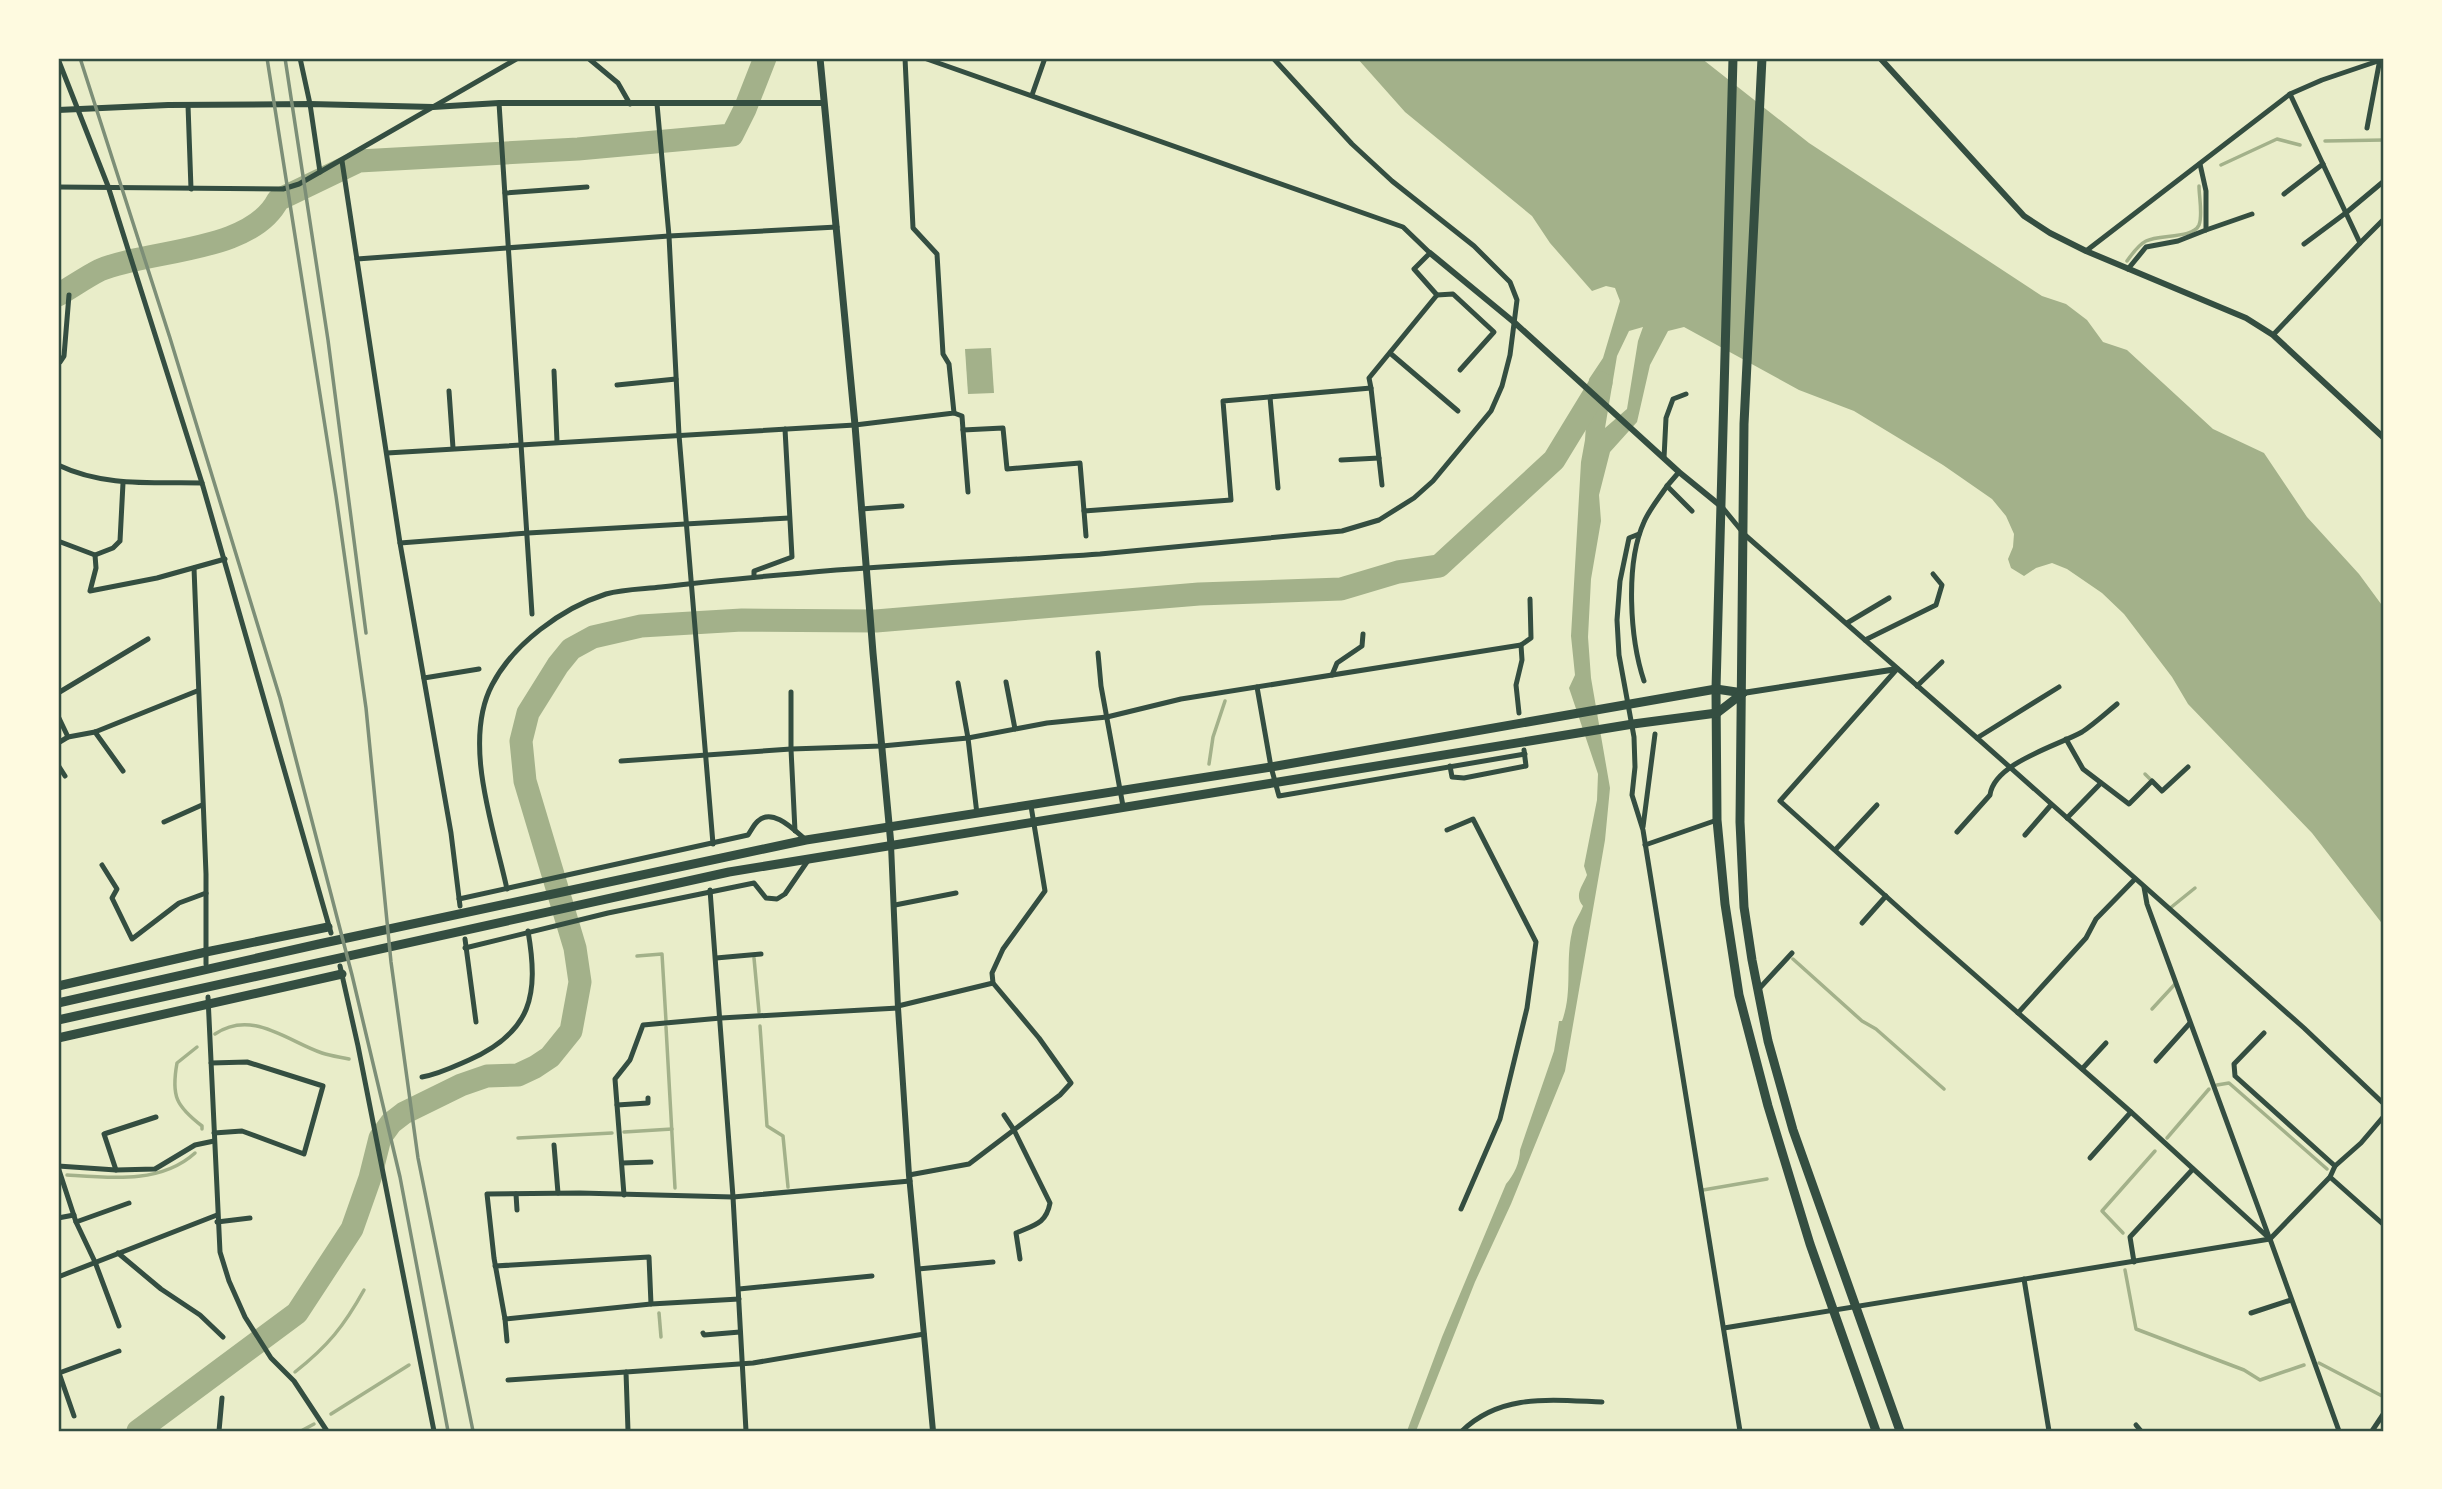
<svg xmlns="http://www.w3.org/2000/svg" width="2442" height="1489" viewBox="0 0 2442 1489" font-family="Arial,sans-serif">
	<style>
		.water { fill: #a3b18a; fill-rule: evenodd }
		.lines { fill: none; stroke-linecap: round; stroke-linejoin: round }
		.stream { stroke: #a3b18a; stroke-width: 3.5 }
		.river { stroke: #a3b18a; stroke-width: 23 }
		.minor { stroke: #344e41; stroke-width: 5 }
		.tertiary { stroke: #344e41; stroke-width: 6 }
		.secondary { stroke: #344e41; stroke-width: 7 }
		.trunk { stroke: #344e41; stroke-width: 9 }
		.rail { stroke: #7c8e77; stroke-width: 3.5 }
		.neatline { fill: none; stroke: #344e41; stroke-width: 2.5 }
	</style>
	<rect width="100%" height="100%" fill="#e9edc9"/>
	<!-- water -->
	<g class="water">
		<path d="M1357 58H1701L1809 143 2042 296 2066 304 2087 320 2103 342 2127 350 2213 429 2264 453 2307 517 2359 574 2384 608V926L2312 833 2188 704 2172 677 2124 614 2102 593 2067 569 2052 563 2036 568 2024 576 2011 568 2008 559 2013 547 2014 534 2006 516 1992 499 1943 465 1854 411 1799 390 1684 327 1668 331 1650 365 1637 422 1610 452 1599 495 1601 521 1591 579 1588 637 1591 678 1610 788 1605 840 1565 1071 1511 1204 1475 1282 1416 1431H1407L1442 1337 1506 1184C1514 1175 1520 1162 1520 1150L1554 1051 1559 1021H1562C1573 993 1565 961 1572 932 1573 923 1580 915 1583 906 1574 895 1582 887 1587 875L1584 866 1597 800 1598 774 1569 688 1575 675 1571 636 1581 462 1585 440 1589 379 1603 358 1620 301 1615 288 1606 286 1592 291 1550 243 1532 216 1405 112ZM1643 327 1638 341 1627 409 1605 428 1617 356 1629 331Z"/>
		<polygon points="991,348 994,393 968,394 965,349"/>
	</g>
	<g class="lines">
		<!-- stream -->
		<g class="stream">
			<polyline points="2325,141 2384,140"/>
			<polyline points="2221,165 2277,139 2300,145"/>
			<path d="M2127 261C2132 254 2138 245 2146 241 2159 234 2193 239 2199 225 2203 215 2199 197 2199 186"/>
			<polyline points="1209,764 1213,737 1225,701"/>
			<polyline points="2145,774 2152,781"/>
			<polyline points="2169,909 2195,888"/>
			<polyline points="637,956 662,954 666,1021"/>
			<polyline points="754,958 759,1012"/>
			<polyline points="1793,959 1862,1021 1876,1029 1944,1089"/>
			<polyline points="2152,1009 2176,983"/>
			<polyline points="760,1026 767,1126 783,1136 788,1187"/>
			<polyline points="666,1027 675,1188"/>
			<path d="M215 1034C252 1009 287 1041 322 1053 331 1056 340 1057 349 1059"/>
			<path d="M197 1047 177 1063C171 1096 176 1106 202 1126V1129"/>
			<polyline points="2217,1085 2229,1083 2327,1169"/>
			<polyline points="624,1132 672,1129"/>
			<polyline points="518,1138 612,1133"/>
			<polyline points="2167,1138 2209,1089"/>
			<path d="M67 1175C110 1178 161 1184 195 1153"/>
			<polyline points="1703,1190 1767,1179"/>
			<polyline points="2123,1233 2102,1211 2155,1151"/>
			<polyline points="2125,1270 2136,1329 2244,1370 2260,1380 2304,1365"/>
			<polyline points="659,1313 661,1337"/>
			<polyline points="2319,1363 2384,1397"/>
			<path d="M295 1372C328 1346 344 1326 364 1290"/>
			<polyline points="331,1414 409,1365"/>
			<polyline points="301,1431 314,1424"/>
		</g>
		<!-- river -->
		<g class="river">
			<path d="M58 295C72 287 86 277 100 270 150 249 251 253 278 200L359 161 578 149 732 135 745 109 765 58"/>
			<polyline points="138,1431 297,1313 352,1229 370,1178 380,1138 391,1123 404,1113 461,1085 487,1076 518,1075 535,1067 550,1057 571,1031 580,982 575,948 525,781 521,741 528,713 558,665 571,649 593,637 641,626 742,620 876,621 1199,594 1341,589 1398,572 1439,566 1554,460 1601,383"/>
		</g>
		<!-- minor -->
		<g class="minor">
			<polyline points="300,58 310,104 320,172 518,58"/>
			<polyline points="588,58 618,83 630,104"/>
			<polyline points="924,58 1403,227 1430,253 1414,269 1437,295 1369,378 1371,388 1223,401 1231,500 1084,511 1080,463 1007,469 1003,428 963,430 962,416 954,413"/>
			<polyline points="58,59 108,186 202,483 331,933"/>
			<polyline points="1032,95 1045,58"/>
			<polyline points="499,103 532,614"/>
			<polyline points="657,104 669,236 679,435 713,844"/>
			<polyline points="188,105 191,189"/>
			<polyline points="2367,128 2380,59"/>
			<polyline points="342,161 400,543 451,833 460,906"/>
			<polyline points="58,187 283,189 299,184 320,172"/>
			<polyline points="505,193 587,187"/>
			<polyline points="2284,194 2323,164"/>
			<polyline points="2206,230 2252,214"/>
			<polyline points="2360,243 2384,219"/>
			<polyline points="2304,244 2347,212 2384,181"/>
			<polyline points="2086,251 2290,94 2322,80 2384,59"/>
			<polyline points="357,259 669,236 837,227"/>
			<polyline points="2128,269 2146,247 2178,241 2206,230 2206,191 2200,164"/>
			<polyline points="1437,295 1453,294 1494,332 1460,370"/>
			<polyline points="2273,335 2360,243 2290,94"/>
			<polyline points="1390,353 1458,411"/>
			<polyline points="58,363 60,362 64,356 69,295"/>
			<polyline points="554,371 557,442"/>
			<polyline points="617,385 676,379"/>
			<polyline points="1371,388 1382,485"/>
			<polyline points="449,391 453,448"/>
			<polyline points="1270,397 1278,488"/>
			<polyline points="963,430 968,492"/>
			<polyline points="387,453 855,425 954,413 949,364 943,354 937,254 913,228 905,58"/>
			<polyline points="1664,458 1666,418 1673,399 1686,394"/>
			<polyline points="1341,460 1379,458"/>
			<path d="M58 465C104 487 152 482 202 483"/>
			<polyline points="1679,472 1667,486 1692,511"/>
			<polyline points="1722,507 1745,535 1977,738 2304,1028 2384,1104"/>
			<polyline points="861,509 902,506"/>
			<polyline points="1084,511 1086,536"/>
			<polyline points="1639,534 1629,538 1620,581 1617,620 1619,655 1634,737 1635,767 1632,795 1643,830 1740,1431"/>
			<polyline points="58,541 95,555 113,548 120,541 123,483"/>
			<polyline points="400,543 528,533 789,518"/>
			<polyline points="95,555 96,568 90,591 157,578 225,559"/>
			<polyline points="194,568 206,874 206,964"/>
			<polyline points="754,577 754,571 792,557 785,429"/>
			<polyline points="1847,623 1889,598"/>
			<polyline points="1865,640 1936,605 1942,585 1933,574"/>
			<polyline points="1521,645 1531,638 1530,599"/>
			<polyline points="1098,653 1101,686 1123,806"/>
			<polyline points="1897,669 1780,801 1919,926 2131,1112 2270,1239 2339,1431"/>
			<polyline points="1332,675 1337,663 1362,646 1363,634"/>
			<polyline points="424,678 479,669"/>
			<path d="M1644 681C1630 639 1625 564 1644 522 1649 510 1659 498 1667 486"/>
			<polyline points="1006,682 1015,729"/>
			<polyline points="958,683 968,738 977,814"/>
			<polyline points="1917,686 1942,662"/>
			<polyline points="1257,687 1271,767 1279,796 1525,754"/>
			<polyline points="791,692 791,749 795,831"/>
			<polyline points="58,693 148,639"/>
			<polyline points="58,716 68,737"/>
			<polyline points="95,732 123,771"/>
			<polyline points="1977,738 2059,687"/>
			<polyline points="2066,739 2083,769 2129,804 2152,781 2162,791 2188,767"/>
			<polyline points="58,743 68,737 95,732 197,691"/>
			<polyline points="621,761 791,749 882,746 968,738 1047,723 1107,717 1181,699 1521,645 1522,660 1516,685 1519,713"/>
			<polyline points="58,765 65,776"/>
			<polyline points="1450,766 1452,777 1464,778 1526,766 1524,750"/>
			<polyline points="2067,818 2101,783"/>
			<polyline points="164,822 202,805"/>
			<polyline points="1643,827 1655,734"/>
			<polyline points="1447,830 1473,819 1536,942 1527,1008 1500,1119 1461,1209"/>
			<path d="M1957 832 1990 795C1994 763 2057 746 2082 732 2094 724 2106 713 2117 704"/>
			<polyline points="2025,835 2051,805"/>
			<polyline points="1645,845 1717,820"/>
			<polyline points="1836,849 1877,805"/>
			<polyline points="102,865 117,889 112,898 132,939 179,903 206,893"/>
			<polyline points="2144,887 2147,904 2269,1237"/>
			<path d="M507 889C494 829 462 742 492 685 513 644 562 608 606 594 623 589 643 589 661 587 708 581 756 577 803 573 902 564 1001 561 1100 554 1181 547 1261 538 1342 531L1379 520 1414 498 1433 481 1491 411 1502 386 1510 355 1517 300 1510 282 1474 246 1392 181 1352 144 1273 58"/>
			<polyline points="710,890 733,1197 746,1431"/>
			<path d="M459 899 748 835C751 831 754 824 758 821 773 807 795 831 806 840"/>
			<polyline points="895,905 956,893"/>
			<polyline points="1862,923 1886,896"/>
			<polyline points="465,939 476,1022"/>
			<polyline points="465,948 608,913 754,883 766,898 777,899 785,894 809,859"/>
			<polyline points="716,958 761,954"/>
			<polyline points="340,966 358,1046 434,1431"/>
			<polyline points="1757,991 1792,953"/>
			<polyline points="208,997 220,1252 229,1281 245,1317 271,1358 294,1381 327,1431"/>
			<polyline points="898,1006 993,983"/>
			<polyline points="2018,1013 2086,938 2096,919 2135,879"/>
			<polyline points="2264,1033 2234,1064 2235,1076 2335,1166"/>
			<polyline points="2156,1061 2190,1023"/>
			<polyline points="211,1063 247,1062 323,1086 304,1154 242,1131 214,1133"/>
			<polyline points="2082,1069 2106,1043"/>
			<path d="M422 1077C439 1074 453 1067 469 1060 532 1032 539 995 528 931"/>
			<polyline points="617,1105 648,1103 648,1098"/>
			<path d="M1004 1115 1014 1130 1050 1203C1046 1224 1034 1225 1016 1233L1020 1259"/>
			<polyline points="554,1145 558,1193"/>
			<polyline points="2090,1158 2131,1112"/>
			<polyline points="622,1163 651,1162"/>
			<polyline points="58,1166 116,1170 155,1169 195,1145 214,1141"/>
			<polyline points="58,1167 76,1222 95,1262 119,1326"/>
			<polyline points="116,1170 104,1134 156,1117"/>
			<polyline points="909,1175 969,1164 1060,1095 1071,1083 1039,1038 993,983 992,973 1003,949 1045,891 1031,806"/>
			<polyline points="2330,1177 2384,1225"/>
			<polyline points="516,1194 517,1210"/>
			<polyline points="624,1195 615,1079 630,1060 643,1025 721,1018 898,1008"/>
			<polyline points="58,1218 74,1215"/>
			<polyline points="76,1222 129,1203"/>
			<polyline points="217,1222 250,1218"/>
			<polyline points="118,1253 161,1289 200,1315 223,1337"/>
			<polyline points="2134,1262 2130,1237 2193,1169"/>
			<polyline points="495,1266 649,1257 651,1304"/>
			<polyline points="918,1269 993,1262"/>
			<polyline points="58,1277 217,1215"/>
			<polyline points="2024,1279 2049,1431"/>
			<polyline points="739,1289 872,1276"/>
			<polyline points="739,1299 651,1304 505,1319 494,1258 487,1194 580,1193 733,1197 910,1181"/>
			<polyline points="2251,1313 2291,1300"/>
			<polyline points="505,1319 507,1341"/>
			<polyline points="1724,1328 2270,1239 2330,1177 2335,1166 2361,1143 2384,1116"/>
			<polyline points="703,1333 704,1335 740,1332"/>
			<polyline points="58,1370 74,1416"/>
			<polyline points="59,1373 119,1351"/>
			<polyline points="508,1380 626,1372"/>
			<polyline points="2136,1425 2141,1431"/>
			<polyline points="219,1431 222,1398"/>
			<polyline points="628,1431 626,1372 753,1363 924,1334"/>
			<path d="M1462 1431C1501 1393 1552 1400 1602 1402"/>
			<polyline points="2372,1431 2384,1413"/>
		</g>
		<!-- tertiary -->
		<g class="tertiary">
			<polyline points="1880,58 2024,216 2050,233 2086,251 2246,318 2273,335 2384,438"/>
			<polyline points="58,110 168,105 310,104 433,107 499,103 824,103"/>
			<polyline points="1430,253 1515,323 1679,472 1722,507"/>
			<polyline points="1743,693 1897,669"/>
			<polyline points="891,845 898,1008 909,1175 933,1431"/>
		</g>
		<!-- secondary -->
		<polyline class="secondary" points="820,58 855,425 873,653 891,845"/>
		<!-- trunk -->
		<g class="trunk">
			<polyline points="1733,58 1716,689 1717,820 1725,904 1739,995 1768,1106 1810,1244 1876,1431"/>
			<polyline points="1762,58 1744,424 1740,822 1744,907 1752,960 1768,1041 1793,1130 1900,1431"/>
			<polyline points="58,986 206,952 328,927"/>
			<polyline points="58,1003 319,944 806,840 1271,767 1716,689 1743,693"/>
			<polyline points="58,1020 729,872 1633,724 1717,713 1743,693"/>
			<polyline points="58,1038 342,974"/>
		</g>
		<!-- rail -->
		<g class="rail">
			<polyline points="80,58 170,338 280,698 352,975 400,1177 448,1431"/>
			<polyline points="267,58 336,496 366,708 391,962 418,1158 473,1431"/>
			<polyline points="285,58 328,340 366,633"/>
		</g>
	</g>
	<!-- border -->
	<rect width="2442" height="1489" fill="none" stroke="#fefae0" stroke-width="119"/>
	<rect x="60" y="60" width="2322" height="1370" class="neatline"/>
</svg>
